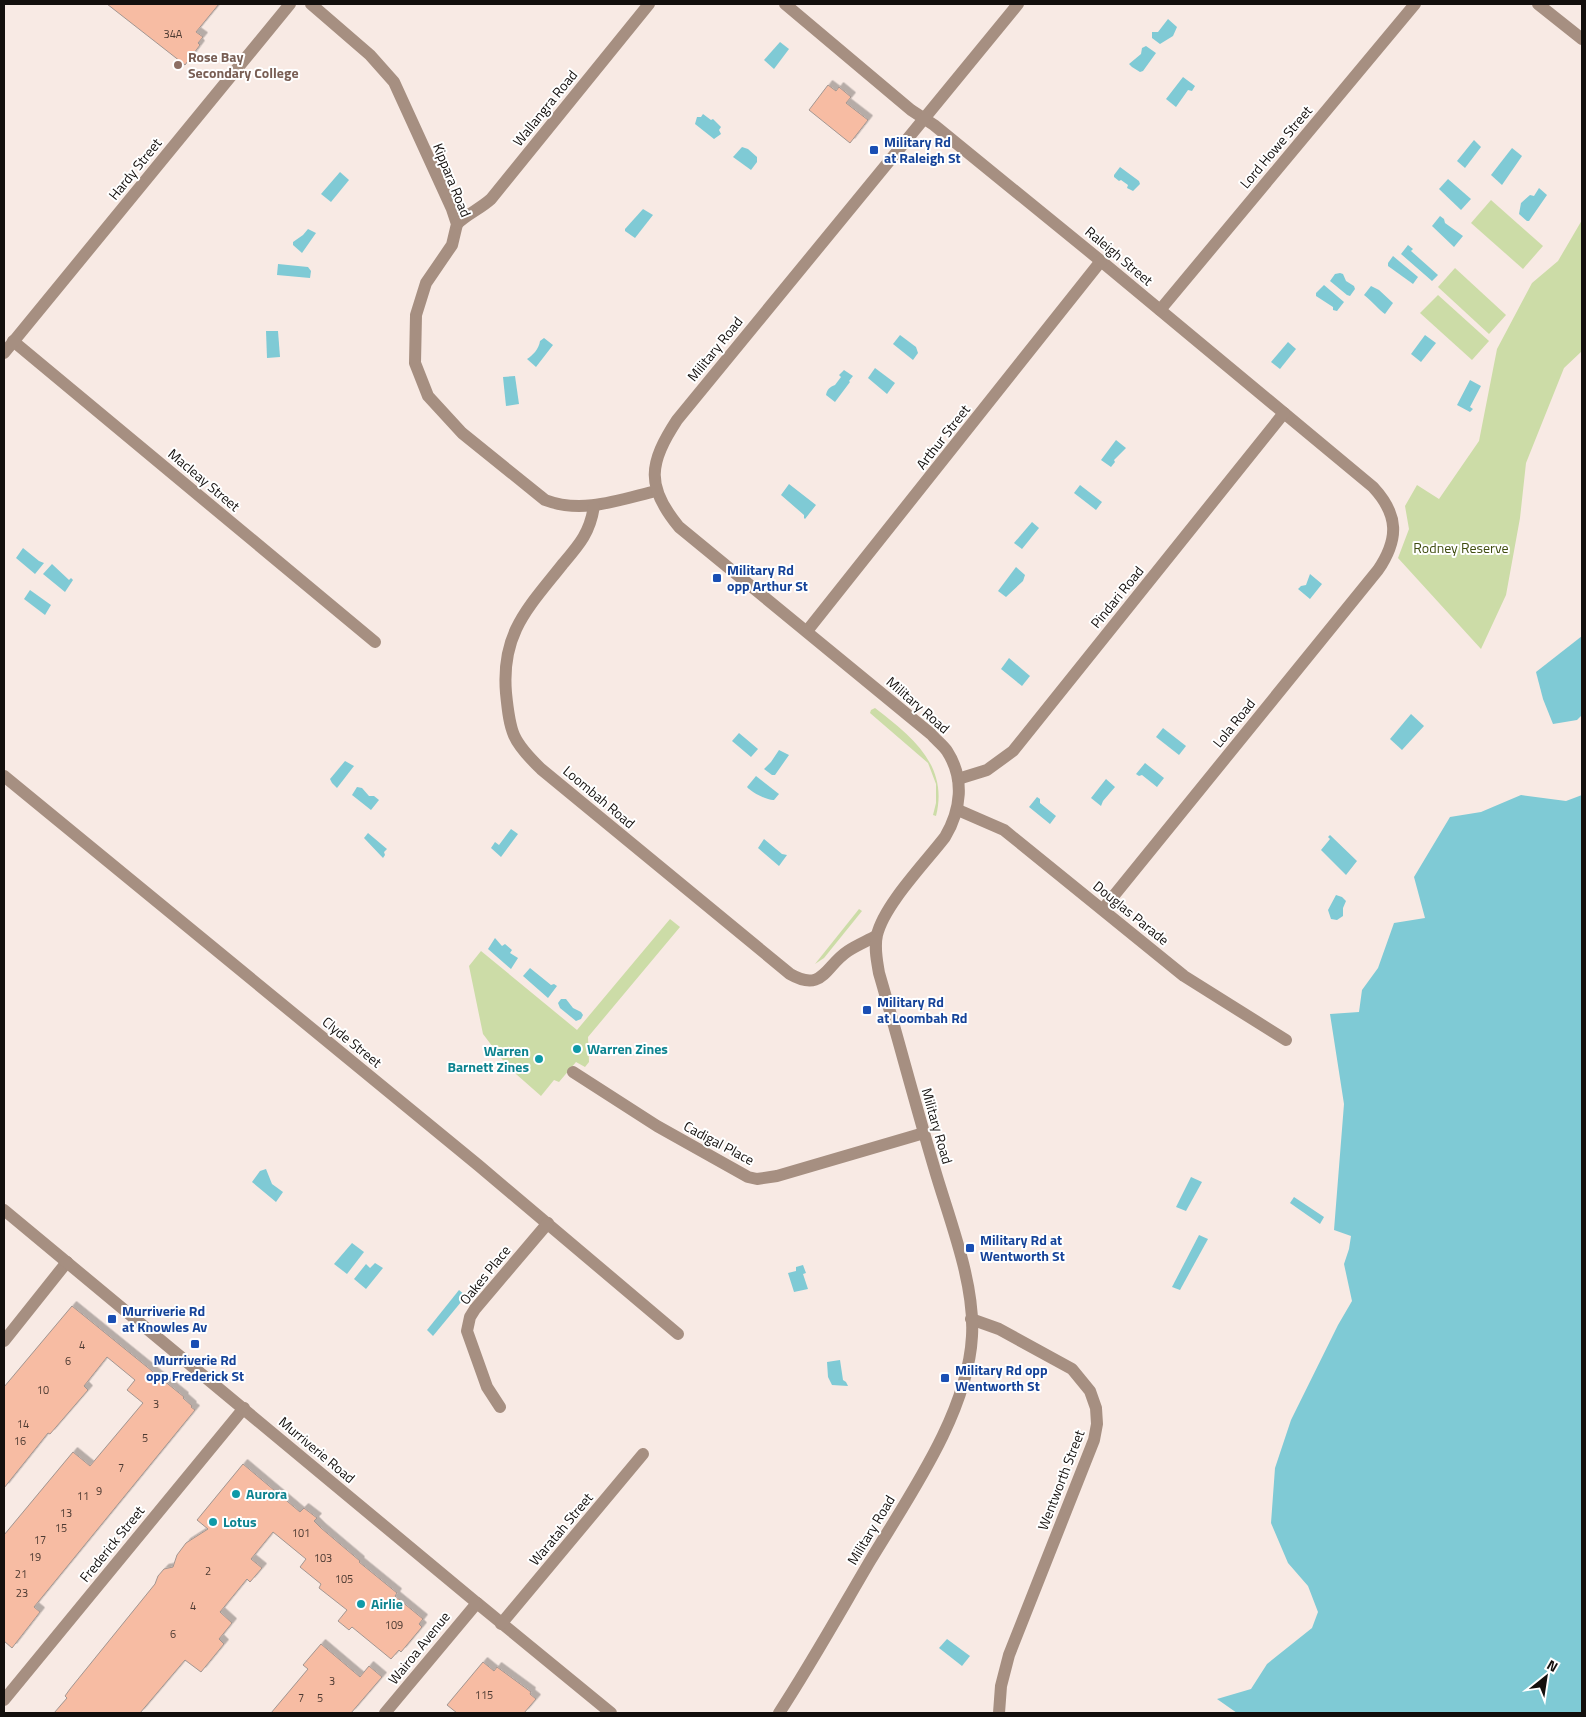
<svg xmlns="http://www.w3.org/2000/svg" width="1586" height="1717" viewBox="0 0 1586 1717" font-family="'Titillium Web',sans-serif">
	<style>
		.green { fill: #ccdca7 }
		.water { fill: #7fcad5 }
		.building { fill: #f7bca3; stroke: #a39691; filter: url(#shadow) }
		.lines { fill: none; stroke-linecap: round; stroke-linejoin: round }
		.minor { stroke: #a68f81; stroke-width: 12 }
		.tertiary { stroke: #a68f81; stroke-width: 12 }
		.education-dot { fill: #8d6e63; stroke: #fff; stroke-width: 2 }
		.transit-dot { fill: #1a4fb4; stroke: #fff; stroke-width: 2 }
		.culture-dot { fill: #0f9aa8; stroke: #fff; stroke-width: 2 }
		.labels { text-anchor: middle; stroke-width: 4; stroke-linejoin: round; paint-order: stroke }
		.number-label { font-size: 11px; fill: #4c3a32 }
		.education-label { font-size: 14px; font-weight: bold; fill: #785e54; stroke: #fff; text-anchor: start }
		.street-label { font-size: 14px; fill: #130f0d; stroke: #fff }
		.transit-label { font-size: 14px; font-weight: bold; fill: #164399; stroke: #fff; text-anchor: start }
		.park-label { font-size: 14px; fill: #3f4c0f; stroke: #fff }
		.culture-label { font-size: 14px; font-weight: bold; fill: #0d838f; stroke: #fff; text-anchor: start }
	</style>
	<defs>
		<filter id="shadow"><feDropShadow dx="4.5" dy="-4.5" stdDeviation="0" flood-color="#0004"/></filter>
	</defs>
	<rect width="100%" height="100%" fill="#f8eae4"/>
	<!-- green -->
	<g class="green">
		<polygon points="1491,200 1543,246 1523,269 1471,223"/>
		<polygon points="1582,220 1582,351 1564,368 1526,463 1520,518 1506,595 1481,649 1398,558 1409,529 1405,506 1417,485 1439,499 1479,441 1497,349 1532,283 1558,261"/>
		<polygon points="1455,268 1506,315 1489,334 1438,287"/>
		<polygon points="1438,295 1489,341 1472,360 1420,313"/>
		<path d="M875 708C911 736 949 765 936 816L933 815 936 803V784L928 763 870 713 871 710Z"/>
		<polygon points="859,909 862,911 824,958 815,964"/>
		<polygon points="670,919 680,927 588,1037 589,1062 585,1067 576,1062 559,1082 554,1080 541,1096 508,1067 483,1034 469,966 481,951 577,1030"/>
	</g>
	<!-- water -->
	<g class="water">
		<polygon points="1168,19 1177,27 1173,36 1160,44 1152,38 1152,32 1158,32"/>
		<polygon points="780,42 789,49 774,69 764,60"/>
		<polygon points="1146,46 1156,53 1143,71 1140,72 1132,67 1129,64 1141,54 1142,48"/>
		<polygon points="1183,77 1195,86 1192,91 1188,90 1176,107 1166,99"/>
		<polygon points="703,114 711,120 713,119 721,127 719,130 721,134 714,139 695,124 697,117 701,117"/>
		<polygon points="1474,140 1481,147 1465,168 1457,161"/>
		<polygon points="742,147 748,149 757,157 757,162 751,170 733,157"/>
		<polygon points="1512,148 1522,156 1502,185 1491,175"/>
		<polygon points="1120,167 1139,181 1140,184 1133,191 1127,188 1128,185 1121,180 1119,181 1114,177 1114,175"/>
		<polygon points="340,172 349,180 331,202 321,194"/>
		<polygon points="1448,179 1471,199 1461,210 1439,189"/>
		<polygon points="1539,188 1547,195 1529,221 1527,221 1519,214 1521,203 1530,195 1534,196"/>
		<polygon points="643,209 653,215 635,238 625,231 625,229"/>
		<polygon points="1440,216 1444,219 1445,223 1463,236 1454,247 1432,226"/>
		<polygon points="308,229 316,233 302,253 293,245 293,242 303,235"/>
		<polygon points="1408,245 1413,249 1411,251 1438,275 1432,281 1401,254"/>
		<polygon points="1393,256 1418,277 1413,284 1388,266 1388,263"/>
		<polygon points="278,264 308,267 311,271 310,278 277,275"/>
		<polygon points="1340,273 1343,274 1346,281 1354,286 1355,289 1350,296 1347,295 1330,281 1335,274"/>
		<polygon points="1324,285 1344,302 1337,311 1333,310 1333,307 1316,296 1316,293"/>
		<path d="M1371 286 1379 290 1393 303 1385 314C1380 311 1371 300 1364 295Z"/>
		<polygon points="266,331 278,331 280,357 267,358"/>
		<polygon points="900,335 916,347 918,353 913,360 893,344"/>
		<polygon points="1425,335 1436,343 1421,362 1411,354"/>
		<path d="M544 338 553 345 536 367 527 359C532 356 539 349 540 341Z"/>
		<polygon points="1288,342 1296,349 1280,369 1271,362"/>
		<polygon points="875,368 895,383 887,394 868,378"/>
		<path d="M844 370 853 376 849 381 850 382 835 402 826 395C827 389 830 387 835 385L841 377 839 375Z"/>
		<polygon points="515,376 519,404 506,406 503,377"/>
		<polygon points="1470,380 1481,386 1470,407 1473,409 1470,412 1457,405"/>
		<polygon points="1116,440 1126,448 1114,460 1115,462 1111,467 1101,460"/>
		<polygon points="789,484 816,505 805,519 804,518 804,515 781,495"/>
		<polygon points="1080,485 1102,502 1096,510 1074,493"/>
		<polygon points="1032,522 1039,528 1022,549 1014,543"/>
		<polygon points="23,548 39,561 44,563 35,574 16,558"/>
		<polygon points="52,564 69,580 71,578 73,580 65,592 43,574"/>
		<polygon points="1016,567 1025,575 1023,581 1006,597 998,591"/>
		<polygon points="1310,574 1322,584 1310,599 1298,589 1301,586 1306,585"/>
		<polygon points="30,590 51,605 45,615 24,599"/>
		<polygon points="1582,636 1582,715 1577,720 1553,724 1543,699 1536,672"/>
		<polygon points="1009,658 1030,676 1022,686 1001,669"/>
		<polygon points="1411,714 1424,726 1402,750 1390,739"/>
		<polygon points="1163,728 1186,746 1179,755 1156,737"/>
		<polygon points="739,733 758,749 751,757 732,741"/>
		<polygon points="779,750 789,755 775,775 772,775 764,769 771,762"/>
		<polygon points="345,761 354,766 337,788 332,783 330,779"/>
		<polygon points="1145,763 1164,778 1157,787 1142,775 1139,776 1136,774"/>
		<path d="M756 776 779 794 774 800C768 801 751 792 747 787Z"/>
		<polygon points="1106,779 1115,787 1103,801 1101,806 1091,798"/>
		<polygon points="357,787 362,788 369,796 374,796 379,800 371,810 352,795"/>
		<polygon points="1521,795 1566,801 1582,795 1582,1713 1237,1713 1217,1699 1251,1689 1267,1664 1312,1628 1318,1612 1308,1586 1288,1563 1271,1523 1275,1468 1291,1420 1338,1325 1352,1301 1344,1264 1349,1249 1351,1236 1334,1230 1344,1104 1330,1014 1359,1012 1362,990 1378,968 1394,923 1425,918 1414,877 1450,817 1481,812"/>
		<polygon points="1037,797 1040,799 1040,803 1056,816 1050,824 1029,807"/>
		<polygon points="511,829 518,834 501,857 491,848 495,842 499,845"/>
		<polygon points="368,833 387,849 384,852 385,855 383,858 364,838"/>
		<polygon points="1330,835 1357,861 1346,875 1321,850 1330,839 1328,837"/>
		<polygon points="764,839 782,854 787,855 779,866 758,848"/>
		<polygon points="1336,895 1342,897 1346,901 1343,908 1343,916 1337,920 1331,919 1328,910"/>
		<polygon points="495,938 502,946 505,944 512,950 510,953 518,958 511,969 488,949"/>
		<polygon points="530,968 551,985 554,984 557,986 548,998 523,976"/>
		<polygon points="561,999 566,999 573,1008 581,1012 583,1015 581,1019 576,1021 560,1008 558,1003"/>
		<polygon points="266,1169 272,1184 283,1192 276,1202 252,1182 260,1171"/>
		<polygon points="1191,1177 1202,1182 1186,1211 1176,1207"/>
		<polygon points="1294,1197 1324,1217 1320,1224 1290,1203"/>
		<polygon points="1199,1235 1208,1239 1180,1290 1172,1287"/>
		<polygon points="352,1243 364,1252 347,1274 334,1264"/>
		<polygon points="375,1263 383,1268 366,1289 354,1279 366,1264 370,1268"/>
		<polygon points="803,1265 806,1273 803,1274 808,1289 794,1292 788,1273 796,1271 796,1267"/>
		<polygon points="459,1290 466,1296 433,1336 427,1330"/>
		<polygon points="840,1360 843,1380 846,1382 848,1386 832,1385 828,1377 827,1362"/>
		<polygon points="947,1639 970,1656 962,1666 939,1648"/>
	</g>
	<!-- building -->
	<g class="building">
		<polygon points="107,4 219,4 196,32 203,37 198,43 200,45 185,65"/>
		<polygon points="828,85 836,91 839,87 851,97 846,103 868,120 850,143 809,110"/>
		<polygon points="72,1306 184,1397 183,1398 192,1406 191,1407 195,1410 34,1607 40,1612 12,1648 4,1641 4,1535 73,1452 90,1466 143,1403 127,1390 135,1380 107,1357 84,1386 88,1390 50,1434 48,1433 4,1488 4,1387"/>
		<polygon points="243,1464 300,1512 304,1508 317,1518 314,1521 321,1528 360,1561 359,1562 397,1593 395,1596 423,1619 419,1624 422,1627 401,1652 399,1650 391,1659 352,1627 349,1630 338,1621 347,1610 319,1588 321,1584 300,1567 306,1559 273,1532 251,1559 262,1568 250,1582 247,1579 220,1612 232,1623 219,1639 224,1644 201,1672 185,1660 140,1713 54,1713 67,1698 65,1696 70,1689 155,1584 158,1576 164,1569 173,1567 177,1555 186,1543 208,1529 197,1520"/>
		<polygon points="321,1644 360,1677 369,1666 382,1677 351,1713 271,1713 308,1669 303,1665"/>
		<polygon points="483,1662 494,1671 497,1667 531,1692 530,1694 536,1699 524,1713 457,1713 447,1705"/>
	</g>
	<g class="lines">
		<!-- minor -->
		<g class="minor">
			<path d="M311 4 370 55 394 82 452 209 457 224 452 245 426 283 416 315 415 363 428 396 462 433 545 500C582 514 619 500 656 491"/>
			<path d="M785 4 911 110 934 125 1101 261 1373 487C1399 515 1399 539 1378 570L1103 909"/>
			<polyline points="1538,4 1582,39"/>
			<path d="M457 224C467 214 480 209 491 199L649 4"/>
			<polyline points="1160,310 1415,4"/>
			<polyline points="13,341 375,642"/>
			<path d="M594 506C590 533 579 545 562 565 528 608 501 633 506 693 510 733 512 741 541 769L790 974C823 993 825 966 848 951 857 945 867 941 876 936"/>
			<polyline points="807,631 1101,261"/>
			<polyline points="4,776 478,1165 678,1334"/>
			<polyline points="958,779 987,770 1013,751 1284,413"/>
			<polyline points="958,810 1004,830 1184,976 1286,1040"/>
			<polyline points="573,1072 657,1126 748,1177 757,1179 777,1176 924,1133"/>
			<polyline points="971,1319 999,1329 1072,1369 1090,1391 1096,1408 1097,1424 1094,1440 1009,1655 1001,1686 999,1713"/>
			<polyline points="4,1341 67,1262"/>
			<polyline points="500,1407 487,1387 467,1331 470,1317 475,1309 548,1223"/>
			<polyline points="477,1603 611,1713"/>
			<polyline points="501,1624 643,1454"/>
			<polyline points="4,1700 244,1408"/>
		</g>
		<!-- tertiary -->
		<g class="tertiary">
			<polyline points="4,353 290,4"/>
			<polyline points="4,1210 477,1603 385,1713"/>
			<path d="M779 1713C811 1664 840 1612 870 1561 909 1496 968 1413 972 1336 975 1282 949 1219 934 1167 915 1103 898 1038 879 973 877 961 874 948 877 935 884 905 925 863 945 837 961 810 965 779 947 751 943 745 936 740 931 734L679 527C645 486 649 463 677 420L1018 4"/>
		</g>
	</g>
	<!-- markers -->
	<circle class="education-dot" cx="178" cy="65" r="5"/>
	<g class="transit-dot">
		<rect x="869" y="145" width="10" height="10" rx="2.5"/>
		<rect x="712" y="573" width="10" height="10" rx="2.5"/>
		<rect x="862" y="1005" width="10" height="10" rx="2.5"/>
		<rect x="965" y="1243" width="10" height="10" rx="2.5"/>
		<rect x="107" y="1314" width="10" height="10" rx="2.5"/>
		<rect x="190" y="1339" width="10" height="10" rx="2.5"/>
		<rect x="940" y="1373" width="10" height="10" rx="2.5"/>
	</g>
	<g class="culture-dot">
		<circle cx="577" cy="1049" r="5"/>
		<circle cx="539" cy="1059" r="5"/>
		<circle cx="236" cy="1494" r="5"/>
		<circle cx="213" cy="1522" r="5"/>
		<circle cx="361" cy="1604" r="5"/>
	</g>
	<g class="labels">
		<!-- number labels -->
		<g class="number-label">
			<text x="173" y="38">34A</text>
			<text x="82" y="1349">4</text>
			<text x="68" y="1365">6</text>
			<text x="43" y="1394">10</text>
			<text x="156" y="1408">3</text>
			<text x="23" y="1428">14</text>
			<text x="145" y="1442">5</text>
			<text x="20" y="1445">16</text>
			<text x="121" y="1472">7</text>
			<text x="99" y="1495">9</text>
			<text x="83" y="1500">11</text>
			<text x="66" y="1517">13</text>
			<text x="61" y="1532">15</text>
			<text x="301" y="1537">101</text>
			<text x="40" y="1544">17</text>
			<text x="35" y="1561">19</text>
			<text x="323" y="1562">103</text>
			<text x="208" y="1575">2</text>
			<text x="21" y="1578">21</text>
			<text x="344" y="1583">105</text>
			<text x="22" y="1597">23</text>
			<text x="193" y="1610">4</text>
			<text x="394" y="1629">109</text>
			<text x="173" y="1638">6</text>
			<text x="332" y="1685">3</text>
			<text x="484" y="1699">115</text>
			<text x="301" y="1702">7</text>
			<text x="320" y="1702">5</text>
		</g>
		<!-- education labels -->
		<g class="education-label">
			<text x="188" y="62">Rose Bay<tspan x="188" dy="16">Secondary College</tspan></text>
		</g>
		<!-- street labels -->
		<g class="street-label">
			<text transform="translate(545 108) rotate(-51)" y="5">Wallangra Road</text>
			<text transform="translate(1276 147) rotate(-50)" y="5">Lord Howe Street</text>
			<text transform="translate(135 169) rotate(-51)" y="5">Hardy Street</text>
			<text transform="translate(452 180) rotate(68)" y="5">Kippara Road</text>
			<text transform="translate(1119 256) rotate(40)" y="5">Raleigh Street</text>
			<text transform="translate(715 349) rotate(-51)" y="5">Military Road</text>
			<text transform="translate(943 437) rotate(-52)" y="5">Arthur Street</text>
			<text transform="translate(204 480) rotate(40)" y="5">Macleay Street</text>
			<text transform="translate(1117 597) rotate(-51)" y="5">Pindari Road</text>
			<text transform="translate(918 705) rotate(41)" y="5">Military Road</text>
			<text transform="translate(1234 723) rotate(-51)" y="5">Lola Road</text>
			<text transform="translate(599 797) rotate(40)" y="5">Loombah Road</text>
			<text transform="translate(1131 913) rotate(39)" y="5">Douglas Parade</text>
			<text transform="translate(352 1042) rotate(39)" y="5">Clyde Street</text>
			<text transform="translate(937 1126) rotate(74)" y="5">Military Road</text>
			<text transform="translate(719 1143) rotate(28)" y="5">Cadigal Place</text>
			<text transform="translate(485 1275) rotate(-51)" y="5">Oakes Place</text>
			<text transform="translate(317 1450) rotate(40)" y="5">Murriverie Road</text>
			<text transform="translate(1061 1480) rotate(-69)" y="5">Wentworth Street</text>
			<text transform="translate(561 1529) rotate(-50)" y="5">Waratah Street</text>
			<text transform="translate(871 1530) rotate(-59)" y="5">Military Road</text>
			<text transform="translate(112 1544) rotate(-51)" y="5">Frederick Street</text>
			<text transform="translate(419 1648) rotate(-51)" y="5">Wairoa Avenue</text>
		</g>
		<!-- transit labels -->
		<g class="transit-label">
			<text x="884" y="147">Military Rd<tspan x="884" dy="16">at Raleigh St</tspan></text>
			<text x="727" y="575">Military Rd<tspan x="727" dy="16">opp Arthur St</tspan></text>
			<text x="877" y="1007">Military Rd<tspan x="877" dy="16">at Loombah Rd</tspan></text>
			<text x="980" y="1245">Military Rd at<tspan x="980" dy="16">Wentworth St</tspan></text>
			<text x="122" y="1316">Murriverie Rd<tspan x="122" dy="16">at Knowles Av</tspan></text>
			<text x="195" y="1365" text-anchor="middle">Murriverie Rd<tspan x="195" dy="16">opp Frederick St</tspan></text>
			<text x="955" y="1375">Military Rd opp<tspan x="955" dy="16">Wentworth St</tspan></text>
		</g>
		<!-- park labels -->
		<g class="park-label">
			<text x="1461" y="553">Rodney Reserve</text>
		</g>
		<!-- culture labels -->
		<g class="culture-label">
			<text x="587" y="1054">Warren Zines</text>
			<text x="529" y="1056" text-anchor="end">Warren<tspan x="529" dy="16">Barnett Zines</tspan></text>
			<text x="246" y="1499">Aurora</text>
			<text x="223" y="1527">Lotus</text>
			<text x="371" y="1609">Airlie</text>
		</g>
	</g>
	<!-- border -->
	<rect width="1586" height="1717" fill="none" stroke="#130f0d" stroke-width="10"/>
	<!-- north arrow -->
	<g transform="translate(1546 1677) rotate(30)" stroke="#ffffff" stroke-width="4" paint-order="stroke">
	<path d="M0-4L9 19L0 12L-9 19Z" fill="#130f0d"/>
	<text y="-8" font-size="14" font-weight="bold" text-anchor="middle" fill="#130f0d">N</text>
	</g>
</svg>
